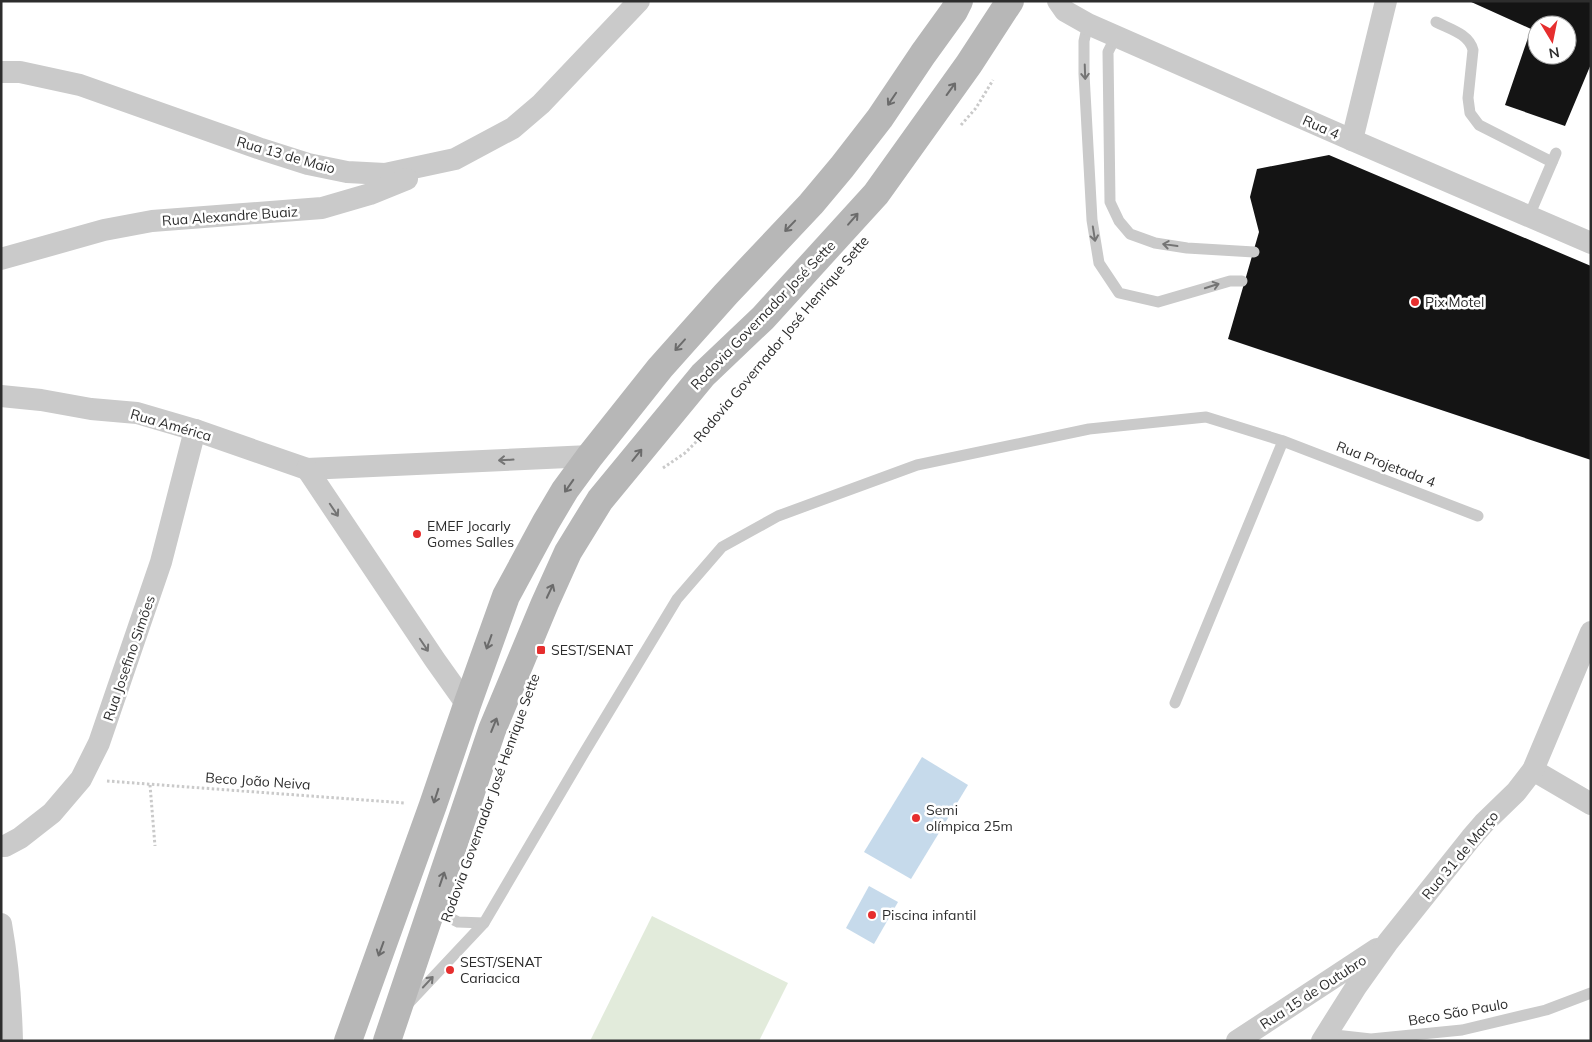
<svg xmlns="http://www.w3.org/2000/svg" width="1592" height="1042" viewBox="0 0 1592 1042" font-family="Mulish,sans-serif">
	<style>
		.green { fill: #e2ebdb }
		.water { fill: #c6daeb }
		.building { fill: #141414; fill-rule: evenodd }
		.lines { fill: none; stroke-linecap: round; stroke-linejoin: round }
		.path { stroke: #cacaca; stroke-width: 3; stroke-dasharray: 2.5 2.5; stroke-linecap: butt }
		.lane { stroke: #cacaca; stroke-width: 11 }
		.street { stroke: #cacaca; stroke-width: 22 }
		.secondary { stroke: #b7b7b7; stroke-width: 28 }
		.oneway { stroke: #747474 }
		.oneway2 { stroke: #6b6b6b }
		.poi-dot { fill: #e62e2e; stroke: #fff; stroke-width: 2 }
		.labels { text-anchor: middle; stroke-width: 5; stroke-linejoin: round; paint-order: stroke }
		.street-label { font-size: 14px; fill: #2d2d2d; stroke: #fff }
		.poi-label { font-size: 14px; fill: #2d2d2d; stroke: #fff; text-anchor: start }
	</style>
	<rect width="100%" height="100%" fill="#fff"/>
	<!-- green -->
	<polygon class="green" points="652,916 788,983 759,1041 590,1041"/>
	<!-- water -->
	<g class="water">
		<polygon points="922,757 968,785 911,879 864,852"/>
		<polygon points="869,886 898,902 874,944 846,928"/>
	</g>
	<!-- building -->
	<g class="building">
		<path d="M1469 1H1591V64L1565 126 1505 105 1531 29ZM1537 25H1567V55H1537Z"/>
		<polygon points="1329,155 1591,266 1591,460 1228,339 1259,232 1250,197 1257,169"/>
	</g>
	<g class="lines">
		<!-- path -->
		<g class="path">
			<polyline points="961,125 976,108 993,80"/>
			<polyline points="663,468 685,453 715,423 779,343"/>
			<polyline points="107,781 405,803"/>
			<polyline points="150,785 155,846"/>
		</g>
		<!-- lane -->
		<g class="lane">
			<path d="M1436 22C1450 29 1469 34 1473 50L1468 98 1470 113 1479 125 1552 162"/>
			<polyline points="1088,24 1084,41 1084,74 1092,220 1099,263 1119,293 1158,302 1230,281 1242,281"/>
			<polyline points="1116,36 1108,52 1110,202 1119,221 1130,234 1155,243 1187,248 1254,252"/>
			<polyline points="1529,216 1556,153"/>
			<polyline points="1175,703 1283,441"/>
			<polyline points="432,909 458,922 484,923"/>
			<polyline points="407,1005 484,923 584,753 677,599 722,547 778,516 917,465 1089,429 1206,417 1283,441 1478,516"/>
			<polyline points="1326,1034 1371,1039 1462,1030 1546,1010 1591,993"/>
		</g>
		<!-- street -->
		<g class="street">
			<polyline points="1058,1 1065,11 1088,24 1352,140 1591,243"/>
			<polyline points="1,72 20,72 80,85 261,149 308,164 347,172 385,174 455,159 513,128 541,104 639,1"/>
			<polyline points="1352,140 1386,1"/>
			<polyline points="1,259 104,230 152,221 322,208 370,194 407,179"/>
			<polyline points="1,396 41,400 91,409 137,413 195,430 307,469 590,456"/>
			<polyline points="307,469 435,660 467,705"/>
			<polyline points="1533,770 1591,804"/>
			<polyline points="1,846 5,846 20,838 52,813 81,779 99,743 161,562 195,430"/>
			<path d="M1 924C8 963 11 1002 12 1041"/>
			<polyline points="1237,1041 1377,949"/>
			<polyline points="1322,1041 1356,987 1388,942 1471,838 1484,823 1516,792 1533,770 1591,632"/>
		</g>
		<!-- secondary -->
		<g class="secondary">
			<polyline points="348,1041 433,805 467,705 506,596 546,522 565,490 590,456 660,368 726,294 811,204 842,167 880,118 923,54 954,11 959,1"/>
			<polyline points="387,1041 492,730 545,603 568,552 600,500 703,375 763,318 876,194 969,64 1010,1"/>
		</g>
	</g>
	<!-- one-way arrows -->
	<defs><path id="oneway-shaft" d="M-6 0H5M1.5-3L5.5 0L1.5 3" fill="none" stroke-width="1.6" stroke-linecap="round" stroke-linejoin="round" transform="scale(1.25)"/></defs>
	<g class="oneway">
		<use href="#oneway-shaft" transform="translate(1085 72) rotate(88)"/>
		<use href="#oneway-shaft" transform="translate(1094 234) rotate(81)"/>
		<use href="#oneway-shaft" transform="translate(1170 245) rotate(-172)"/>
		<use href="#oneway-shaft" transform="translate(1212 286) rotate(-18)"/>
		<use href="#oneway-shaft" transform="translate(506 460) rotate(177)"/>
		<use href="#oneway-shaft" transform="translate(334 510) rotate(56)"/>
		<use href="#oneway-shaft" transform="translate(424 645) rotate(56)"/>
		<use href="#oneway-shaft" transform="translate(428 982) rotate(-47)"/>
	</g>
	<g class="oneway2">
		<use href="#oneway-shaft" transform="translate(951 89) rotate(-54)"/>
		<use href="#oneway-shaft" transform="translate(892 99) rotate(124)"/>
		<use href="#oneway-shaft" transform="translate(853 219) rotate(-49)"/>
		<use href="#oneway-shaft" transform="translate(790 226) rotate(134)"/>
		<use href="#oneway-shaft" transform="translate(680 345) rotate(132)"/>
		<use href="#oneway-shaft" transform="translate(637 455) rotate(-51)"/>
		<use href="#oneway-shaft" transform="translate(569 486) rotate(125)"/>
		<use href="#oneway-shaft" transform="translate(550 591) rotate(-65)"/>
		<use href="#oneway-shaft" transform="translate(489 642) rotate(110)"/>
		<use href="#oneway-shaft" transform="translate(494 725) rotate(-68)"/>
		<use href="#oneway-shaft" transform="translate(436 796) rotate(108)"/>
		<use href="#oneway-shaft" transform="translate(442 879) rotate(-71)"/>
		<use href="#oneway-shaft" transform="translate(381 949) rotate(110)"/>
	</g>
	<!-- markers -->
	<g class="poi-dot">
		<circle cx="1415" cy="302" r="5"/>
		<circle cx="417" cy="534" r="5"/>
		<rect x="536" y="645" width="10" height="10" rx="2.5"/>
		<circle cx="916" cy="818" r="5"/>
		<circle cx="872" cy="915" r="5"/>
		<circle cx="450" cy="970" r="5"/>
	</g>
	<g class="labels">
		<!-- street labels -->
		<g class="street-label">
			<text transform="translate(1321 127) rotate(24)" y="5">Rua 4</text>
			<text transform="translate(286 155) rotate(16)" y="5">Rua 13 de Maio</text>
			<text transform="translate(230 216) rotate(-4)" y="5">Rua Alexandre Buaiz</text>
			<text transform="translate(763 315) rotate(-46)" y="5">Rodovia Governador José Sette</text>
			<text transform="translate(781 339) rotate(-50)" y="5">Rodovia Governador José Henrique Sette</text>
			<text transform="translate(171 425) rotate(16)" y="5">Rua América</text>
			<text transform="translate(1386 464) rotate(21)" y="5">Rua Projetada 4</text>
			<text transform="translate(129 658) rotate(-71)" y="5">Rua Josefino Simões</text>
			<text transform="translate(258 781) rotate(4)" y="5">Beco João Neiva</text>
			<text transform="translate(490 798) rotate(-70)" y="5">Rodovia Governador José Henrique Sette</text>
			<text transform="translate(1460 855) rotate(-50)" y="5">Rua 31 de Março</text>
			<text transform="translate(1313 992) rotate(-33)" y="5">Rua 15 de Outubro</text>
			<text transform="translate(1458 1012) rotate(-10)" y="5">Beco São Paulo</text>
		</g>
		<!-- poi labels -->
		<g class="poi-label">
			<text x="1425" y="307">Pix Motel</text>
			<text x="427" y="531">EMEF Jocarly<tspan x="427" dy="16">Gomes Salles</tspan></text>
			<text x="551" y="655">SEST/SENAT</text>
			<text x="926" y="815">Semi<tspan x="926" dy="16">olímpica 25m</tspan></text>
			<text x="882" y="920">Piscina infantil</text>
			<text x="460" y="967">SEST/SENAT<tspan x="460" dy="16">Cariacica</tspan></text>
		</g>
	</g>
	<!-- border -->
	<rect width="1592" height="1042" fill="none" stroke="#2d2d2d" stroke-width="5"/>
	<!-- north arrow -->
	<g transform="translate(1552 40) rotate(170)"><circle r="24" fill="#ffffff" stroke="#ababab"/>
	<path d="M0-4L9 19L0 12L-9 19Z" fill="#e62e2e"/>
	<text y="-8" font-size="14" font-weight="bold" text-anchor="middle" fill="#2d2d2d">N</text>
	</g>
</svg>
